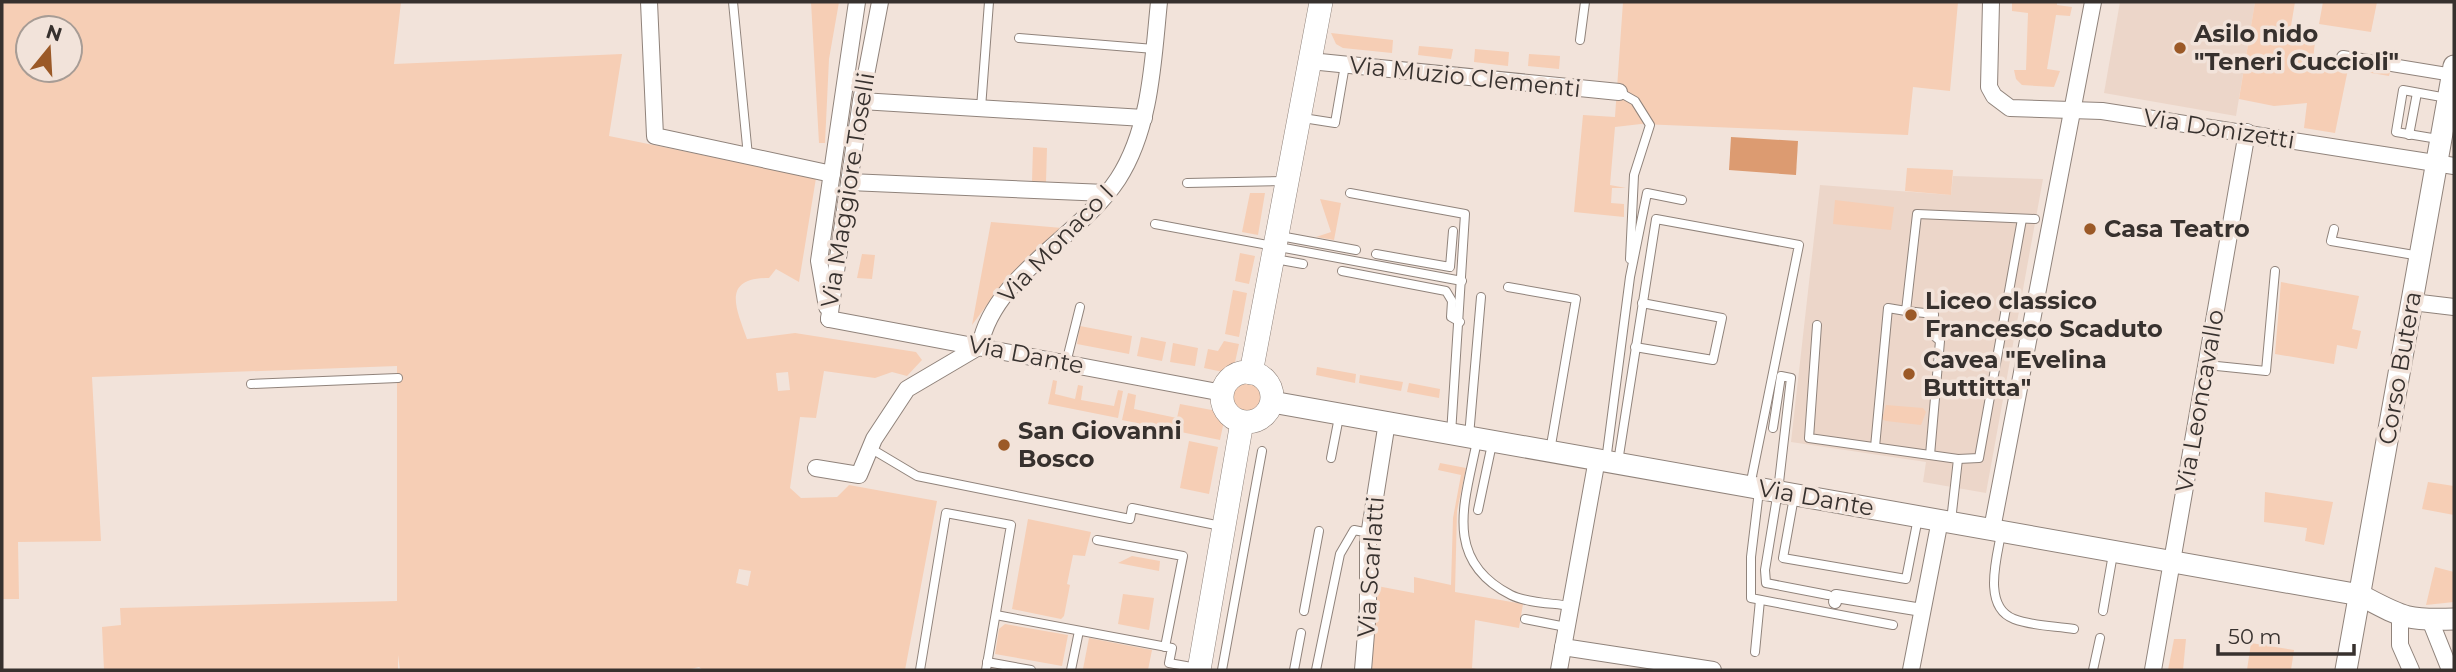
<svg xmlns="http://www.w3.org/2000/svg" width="2456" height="672" viewBox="0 0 2456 672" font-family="Montserrat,sans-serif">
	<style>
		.built { fill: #ecd6c9 }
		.green { fill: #f6ceb5; fill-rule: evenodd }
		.water { fill: #dc9b71 }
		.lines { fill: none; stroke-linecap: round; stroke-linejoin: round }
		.service-casing { stroke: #90837b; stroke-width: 10 }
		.pedestrian-casing { stroke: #90837b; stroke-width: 14 }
		.minor-casing { stroke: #90837b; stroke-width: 18 }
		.tertiary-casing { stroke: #90837b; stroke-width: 23 }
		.secondary-casing { stroke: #90837b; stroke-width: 24 }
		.service { stroke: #fff; stroke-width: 8 }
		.pedestrian { stroke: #fff; stroke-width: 12 }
		.minor { stroke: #fff; stroke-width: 16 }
		.tertiary { stroke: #fff; stroke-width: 21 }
		.secondary { stroke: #fff; stroke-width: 23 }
		.poi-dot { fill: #9b5927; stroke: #f2e3da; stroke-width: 2.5 }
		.labels { text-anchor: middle; stroke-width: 7; stroke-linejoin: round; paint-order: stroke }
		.poi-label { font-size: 24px; font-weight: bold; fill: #37312e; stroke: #f2e3da; text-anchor: start }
		.street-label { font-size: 24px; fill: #37312e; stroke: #f2e3da }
	</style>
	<rect width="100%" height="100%" fill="#f2e3da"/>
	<!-- built -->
	<g class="built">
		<polygon points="2120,2 2255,2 2236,116 2104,93"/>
		<polygon points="1953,176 2043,179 1986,493 1923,482 1926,462 1791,442 1820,185 1951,195"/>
	</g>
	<!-- green -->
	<g class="green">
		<path d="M2 2H401L394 64 622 54 609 136 816 178 799 282 776 269 769 278C721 278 736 308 747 339L795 333 916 352 922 360 907 376 892 372 875 378 824 371 816 418 800 417 790 488 801 498 837 497 849 485 937 501 905 670H703L699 667 687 670H400L398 655V670H104L102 627 121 625 120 608 397 601V366L92 377 101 541 18 542 19 599H2ZM28 28H70V70H28ZM788 372 790 390 778 391 776 373ZM739 569 751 571 748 586 736 583Z"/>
		<polygon points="811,2 839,2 829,59 825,143 819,143"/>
		<polygon points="1623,2 1958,2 1950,91 1913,87 1908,135 1641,124 1615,127 1610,185 1626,188 1612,188 1611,203 1624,204 1624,217 1574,212 1583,115 1615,117"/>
		<polygon points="2012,2 2057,2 2057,5 2072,7 2070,16 2056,15 2047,69 2060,71 2054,87 2022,85 2016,79 2014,70 2026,70 2028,13 2012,11"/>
		<polygon points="2255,2 2295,2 2289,38 2315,42 2313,59 2390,72 2389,76 2348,69 2335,133 2304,128 2307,103 2274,106 2239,99"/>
		<polygon points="2323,2 2377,2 2371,32 2319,24"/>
		<polygon points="1331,33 1393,40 1392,53 1343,48 1336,44"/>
		<polygon points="1419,46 1453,49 1451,59 1418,55"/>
		<polygon points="1475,49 1509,52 1508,66 1474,62"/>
		<polygon points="1529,54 1560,56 1559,69 1528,66"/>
		<polygon points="1033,147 1047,148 1046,182 1032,182"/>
		<polygon points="1907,168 1953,170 1951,195 1905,191"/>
		<polygon points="1250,193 1265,193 1258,235 1242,232"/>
		<polygon points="1320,199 1341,203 1334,240 1316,237 1331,232"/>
		<polygon points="1835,200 1894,207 1891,230 1833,224"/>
		<polygon points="991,222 1062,228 1007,278 972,325"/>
		<polygon points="1240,253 1255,256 1249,284 1235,281"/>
		<polygon points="862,254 875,255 872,279 857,278"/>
		<polygon points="2281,282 2359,296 2352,329 2361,331 2357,349 2337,345 2334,364 2275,354"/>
		<polygon points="1233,290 1247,293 1239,337 1225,334"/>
		<polygon points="1080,326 1132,336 1129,354 1077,344"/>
		<polygon points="1141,337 1166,342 1162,361 1137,356"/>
		<polygon points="1224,341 1239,344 1234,367 1223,372 1204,368 1208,349 1218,351"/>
		<polygon points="1173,343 1198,348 1195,366 1170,362"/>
		<polygon points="1317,367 1356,374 1355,383 1316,375"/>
		<polygon points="1360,375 1403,382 1401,391 1359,383"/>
		<polygon points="1053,380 1057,381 1055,394 1075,399 1078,385 1083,386 1081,400 1114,406 1118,390 1123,391 1118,418 1048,404"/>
		<polygon points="1409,383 1440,389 1439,398 1407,392"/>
		<circle cx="1247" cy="398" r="14"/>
		<polygon points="1128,393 1136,395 1134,409 1177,418 1180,404 1217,411 1224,421 1220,440 1122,420"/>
		<polygon points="1886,405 1923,408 1926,412 1921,425 1886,421 1882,419"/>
		<polygon points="1189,441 1218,447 1209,494 1180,488"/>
		<polygon points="1440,463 1466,468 1457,511 1455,592 1523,604 1519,628 1475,620 1472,668 1482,670 1372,670 1377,586 1414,593 1414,577 1451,585 1453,518 1461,475 1438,470"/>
		<polygon points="2428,482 2454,486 2454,515 2422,509"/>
		<polygon points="2265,492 2333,502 2324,545 2305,541 2307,528 2264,522"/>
		<polygon points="1028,519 1091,532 1085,556 1073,555 1067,584 1070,585 1064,616 1061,619 1012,609"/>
		<polygon points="1132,556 1160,561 1159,571 1118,563"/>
		<polygon points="2435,567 2454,572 2454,602 2426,605"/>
		<polygon points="1123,594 1154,598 1149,630 1118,624"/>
		<polygon points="1005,624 1068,635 1062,666 995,654 999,629"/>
		<polygon points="1089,638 1152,650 1148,670 1083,669"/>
		<polygon points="2174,639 2186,639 2183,670 2168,670"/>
		<polygon points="2251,643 2294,650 2291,670 2247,670"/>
	</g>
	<!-- water -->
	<polygon class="water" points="1731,137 1798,141 1796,175 1729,170"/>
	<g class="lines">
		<!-- service casing -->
		<g class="service-casing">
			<g id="service">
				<polyline points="733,2 748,156"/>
				<polyline points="1019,38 1154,49"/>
				<polyline points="1580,40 1585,2"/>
				<polyline points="1619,92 1635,101 1650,125 1634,175 1630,259"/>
				<polyline points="981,108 989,2"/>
				<polyline points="1303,118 1335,123 1345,65"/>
				<polyline points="2409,135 2417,93"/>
				<polyline points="2438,139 2396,132 2403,90 2447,98"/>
				<polyline points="1187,183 1286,181"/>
				<polyline points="1350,193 1465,214 1451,434"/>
				<polyline points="1155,224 1462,281"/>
				<polyline points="2334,229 2331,241 2420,256"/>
				<polyline points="1280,236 1356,250"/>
				<polyline points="1376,254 1450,267 1453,231"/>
				<polyline points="1275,259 1303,264"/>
				<polyline points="1342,271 1446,291 1452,301 1451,317 1460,322"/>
				<polyline points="1508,287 1576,299 1550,451"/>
				<polyline points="1906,311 1934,314 1933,335 1940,341 1930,455"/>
				<polyline points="1817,325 1809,438 1958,459 1951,521"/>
				<polyline points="1635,347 1713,360 1722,318 1642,303"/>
				<polyline points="1066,363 1080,307"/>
				<polyline points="2207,365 2266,371 2275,271"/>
				<polyline points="251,384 398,378"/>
				<polyline points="1773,428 1781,376 1791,378 1778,491 1765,570 1766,583 1828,595"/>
				<polyline points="1469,436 1481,297"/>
				<path d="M1477 441C1465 501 1442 560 1511 595 1527 603 1552 603 1570 606"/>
				<polyline points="1875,447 1888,308 1906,311 1917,214 2035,219"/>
				<polyline points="870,448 917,476 1130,519 1132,508 1221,526"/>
				<polyline points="1331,458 1339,417"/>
				<polyline points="1958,459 1979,458 2022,219"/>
				<polyline points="1606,461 1630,277 1647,193 1682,200"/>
				<polyline points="1618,462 1656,219 1799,245 1750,486"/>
				<polyline points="1759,491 1751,557 1751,598 1893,625"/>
				<polyline points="1794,497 1783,558 1906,579 1918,518"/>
				<polyline points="1478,510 1492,444"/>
				<path d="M2001 534C1997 557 1982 607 2014 619 2032 626 2055 626 2074 629"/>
				<polyline points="1097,540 1183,556 1165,647"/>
				<polyline points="1304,611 1319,531"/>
				<polyline points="2103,611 2113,554"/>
				<polyline points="996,615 1172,648 1169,663 1197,668"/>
				<polyline points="1525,619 1566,627"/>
				<polyline points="1755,652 1760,600"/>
				<polyline points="987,662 1031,670"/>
				<polyline points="920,670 946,513 1011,525 986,670"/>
				<polyline points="1071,670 1079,631"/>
				<polyline points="1222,670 1262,451"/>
				<polyline points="1294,670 1301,633"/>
				<polyline points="1316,670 1340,554 1354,530 1369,533"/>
				<polyline points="2093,670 2100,638"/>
			</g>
		</g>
		<!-- pedestrian casing -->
		<g class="pedestrian-casing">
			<g id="pedestrian">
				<polyline points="2343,57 2453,75"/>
				<polyline points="1835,602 1836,596 1922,610"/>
			</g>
		</g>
		<!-- minor casing -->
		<g class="minor-casing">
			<g id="minor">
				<polyline points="649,2 655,136 832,174"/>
				<polyline points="1991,2 1989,87 1994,96 2010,108 2102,111 2454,166"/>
				<polyline points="1310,61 1619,92"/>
				<polyline points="861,101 1144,118"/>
				<polyline points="849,182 1106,193"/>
				<polyline points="2412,302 2454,307"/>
				<polyline points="827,307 819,261 857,2"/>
				<polyline points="829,319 1223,393"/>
				<polyline points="829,319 861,101 880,2"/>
				<path d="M816 468 859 475 874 439 907 389 980 346C993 276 1080 237 1118 179 1151 128 1153 60 1159 2"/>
				<polyline points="1992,529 2093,2"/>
				<polyline points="2400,616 2400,645 2411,670"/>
				<polyline points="2430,620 2450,670"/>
				<polyline points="1563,647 1713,670"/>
				<polyline points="1363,670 1368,609 1368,542 1387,422"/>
				<polyline points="1559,670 1597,459"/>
				<polyline points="1911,670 1940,520"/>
				<polyline points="2153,670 2247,132"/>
			</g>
		</g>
		<!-- tertiary casing -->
		<g class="tertiary-casing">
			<g id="tertiary">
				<path d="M1272 402 2360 595C2402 617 2406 621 2454 619"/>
				<polyline points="2346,670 2454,66"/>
			</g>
		</g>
		<!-- secondary casing -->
		<g class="secondary-casing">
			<g id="secondary">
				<circle cx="1247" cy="397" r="25"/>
				<polyline points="1251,373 1321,2"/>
				<polyline points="1199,670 1242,422"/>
			</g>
		</g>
		<!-- service -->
		<use href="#service" class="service"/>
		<!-- pedestrian -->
		<use href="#pedestrian" class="pedestrian"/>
		<!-- minor -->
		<use href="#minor" class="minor"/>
		<!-- tertiary -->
		<use href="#tertiary" class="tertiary"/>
		<!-- secondary -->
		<use href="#secondary" class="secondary"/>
	</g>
	<!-- markers -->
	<g class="poi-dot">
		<circle cx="2180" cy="48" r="7"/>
		<circle cx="2090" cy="229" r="7"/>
		<circle cx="1911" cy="315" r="7"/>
		<circle cx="1909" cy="374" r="7"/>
		<circle cx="1004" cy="445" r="7"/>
	</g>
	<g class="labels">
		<!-- poi labels -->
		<g class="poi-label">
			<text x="2194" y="42">Asilo nido<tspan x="2194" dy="28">"Teneri Cuccioli"</tspan></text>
			<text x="2104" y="237">Casa Teatro</text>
			<text x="1925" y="309">Liceo classico<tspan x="1925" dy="28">Francesco Scaduto</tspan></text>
			<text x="1923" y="368">Cavea "Evelina<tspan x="1923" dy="28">Buttitta"</tspan></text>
			<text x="1018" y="439">San Giovanni<tspan x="1018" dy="28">Bosco</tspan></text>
		</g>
		<!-- street labels -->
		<g class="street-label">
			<text transform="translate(1465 77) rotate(6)" y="8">Via Muzio Clementi</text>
			<text transform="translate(2219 129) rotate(9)" y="8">Via Donizetti</text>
			<text transform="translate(848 190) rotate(-81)" y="8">Via Maggiore Toselli</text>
			<text transform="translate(1056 244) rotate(-46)" y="8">Via Monaco I</text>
			<text transform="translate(1026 355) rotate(11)" y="8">Via Dante</text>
			<text transform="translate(2400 368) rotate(-80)" y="8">Corso Butera</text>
			<text transform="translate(2200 401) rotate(-80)" y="8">Via Leoncavallo</text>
			<text transform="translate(1816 498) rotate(10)" y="8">Via Dante</text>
			<text transform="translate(1371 567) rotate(-86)" y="8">Via Scarlatti</text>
		</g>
	</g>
	<!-- border -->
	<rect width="2456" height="672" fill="none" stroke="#37312e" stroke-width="7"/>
	<!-- north arrow -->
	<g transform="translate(49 49) rotate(18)"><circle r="33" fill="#f2e3da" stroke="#a79c95" stroke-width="2"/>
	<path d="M0-5L12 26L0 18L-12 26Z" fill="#9b5927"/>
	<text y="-10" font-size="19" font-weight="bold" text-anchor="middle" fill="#37312e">N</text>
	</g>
	<!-- scale -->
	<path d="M2218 644v10h136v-10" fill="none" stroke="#37312e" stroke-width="3.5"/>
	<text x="2228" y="644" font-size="21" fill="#37312e" stroke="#f2e3da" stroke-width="5" paint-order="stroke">50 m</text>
</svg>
